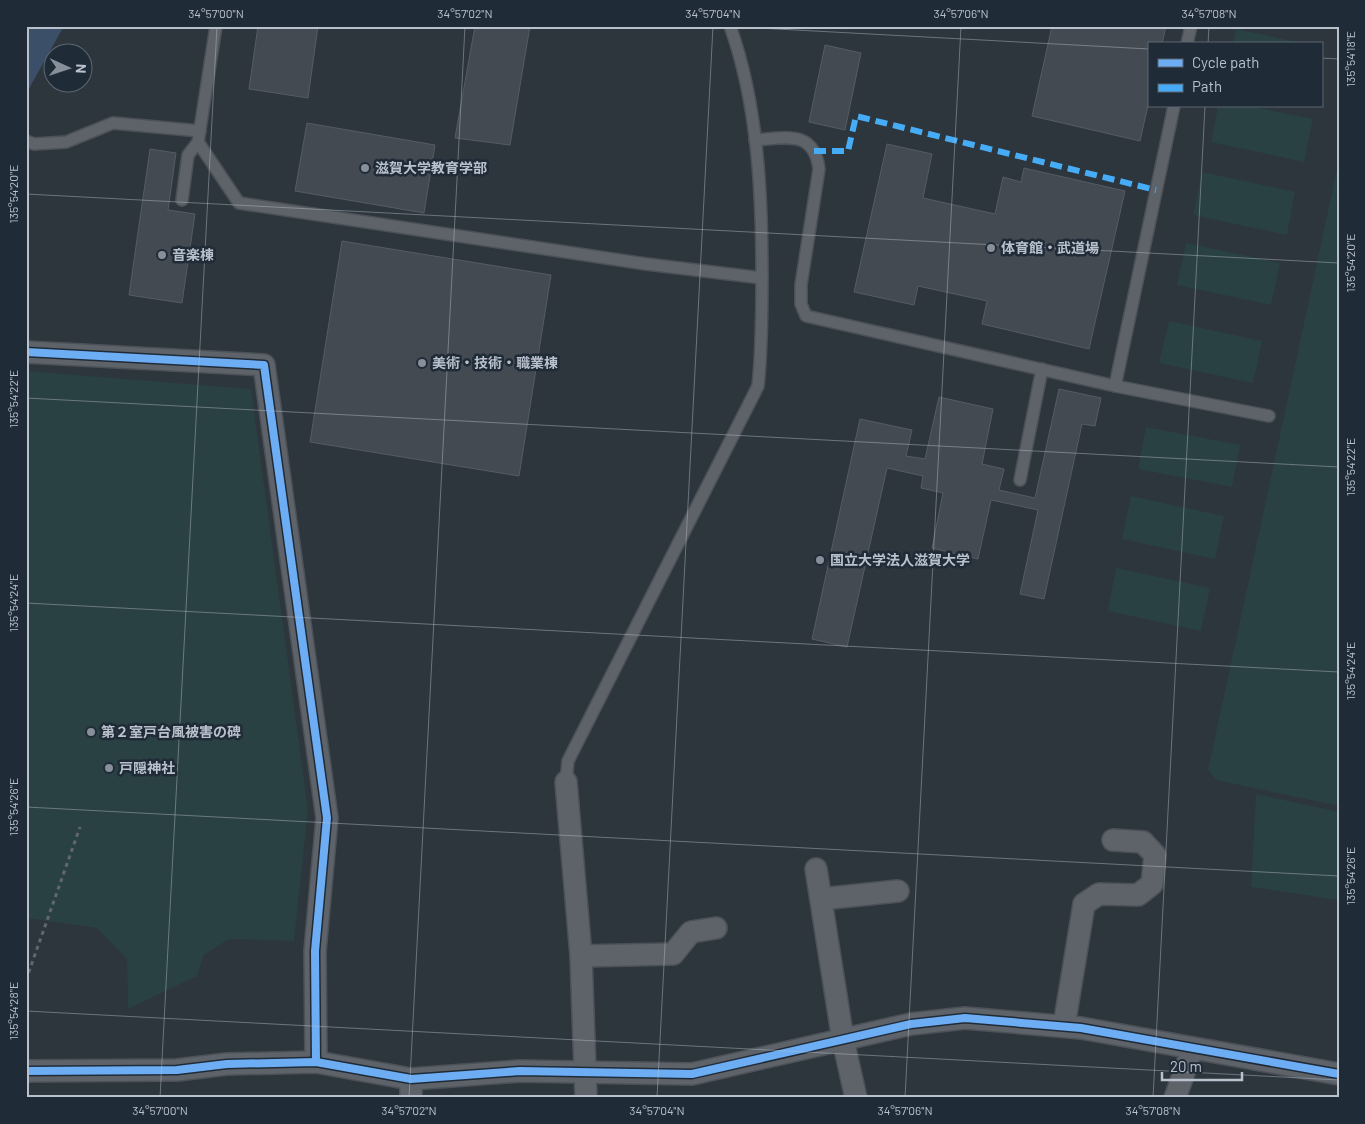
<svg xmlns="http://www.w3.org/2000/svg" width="1365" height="1124" viewBox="0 0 1365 1124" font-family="Barlow,'Noto Sans JP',sans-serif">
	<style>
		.green { fill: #2a4143 }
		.water { fill: #3b5068 }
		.building { fill: #444a51; stroke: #555c64 }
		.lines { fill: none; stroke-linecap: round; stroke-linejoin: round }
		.service-casing { stroke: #4b5157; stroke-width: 14 }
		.minor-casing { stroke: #4b5157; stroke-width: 24 }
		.path { stroke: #61676d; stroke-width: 3; stroke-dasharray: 4 4; stroke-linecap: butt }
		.service { stroke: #5e636a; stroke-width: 11 }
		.minor { stroke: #5e636a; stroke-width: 21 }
		.quiet { stroke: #46acf6; stroke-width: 6; stroke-dasharray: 12 6; stroke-linecap: butt }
		.cycleway-casing { stroke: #202b38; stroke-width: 11 }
		.cycleway { stroke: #6dadf4; stroke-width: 8 }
		.ticks { fill: none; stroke: #b8c1cc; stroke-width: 1; stroke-opacity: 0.45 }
		.poi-dot { fill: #87909a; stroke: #202b38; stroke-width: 2 }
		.labels { text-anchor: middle; stroke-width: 5; stroke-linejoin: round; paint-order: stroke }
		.poi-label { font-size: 14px; font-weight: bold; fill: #b8c1cc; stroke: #202b38; text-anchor: start }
		.neatline { fill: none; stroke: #b8c1cc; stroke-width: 2 }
		.ticks-label { font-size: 12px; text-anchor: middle; fill: #b8c1cc }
	</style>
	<rect width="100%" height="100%" fill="#2d353d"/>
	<!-- green -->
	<g class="green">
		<polygon points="1236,29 1307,44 1233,44"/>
		<polygon points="1218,106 1250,106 1313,119 1304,162 1211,142"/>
		<polygon points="1339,160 1339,806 1216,780 1208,770"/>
		<polygon points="1202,172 1295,192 1287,235 1193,215"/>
		<polygon points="1186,243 1280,263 1271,305 1177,285"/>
		<polygon points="1169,321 1262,341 1253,383 1159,363"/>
		<polygon points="26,371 251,389 308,810 294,941 229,939 204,955 197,976 128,1009 127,959 97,928 26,918"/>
		<polygon points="1146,427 1240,445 1232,487 1138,469"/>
		<polygon points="1131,496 1224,516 1215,559 1122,539"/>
		<polygon points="1116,568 1210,588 1201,631 1108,611"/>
		<polygon points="1256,794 1339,812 1339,900 1251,887"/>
	</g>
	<!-- water -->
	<polygon class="water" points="26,26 64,26 26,94"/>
	<!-- building -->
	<g class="building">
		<polygon points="258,26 318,26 308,98 249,89"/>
		<polygon points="475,26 530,26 510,145 455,138"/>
		<polygon points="1052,26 1166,26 1162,44 1149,44 1149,101 1140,141 1032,116"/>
		<polygon points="825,45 861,53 845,130 809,122"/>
		<polygon points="307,123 435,145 424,213 295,191"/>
		<polygon points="887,144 932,154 923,198 995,214 1003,177 1021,182 1024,168 1125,191 1089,349 982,324 987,301 918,286 914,305 854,292"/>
		<polygon points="150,149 176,153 168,210 195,214 182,303 129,295"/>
		<polygon points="342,241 551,275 519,476 310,442"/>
		<polygon points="1059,389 1101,398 1095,426 1082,424 1044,599 1020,594 1038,510 991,500 978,559 932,548 943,493 921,488 923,476 887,468 847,647 812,639 860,419 912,430 906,456 925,459 939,397 993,409 982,464 1004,469 999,490 1035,498"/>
	</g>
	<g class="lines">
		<!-- service casing -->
		<g class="service-casing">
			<g id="service">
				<polyline points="1187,44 1191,26"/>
				<path d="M755 140C785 138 814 129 819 169L801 285V304L806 316 1115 386 1174 106"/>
				<polyline points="26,141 34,144 66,142 113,123 200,131"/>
				<polyline points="198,142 239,203 646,264 762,278"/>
				<polyline points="182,200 188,155 198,142 216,26"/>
				<polyline points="1115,386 1269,416"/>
				<polyline points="1020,480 1042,369"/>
				<path d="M566 782 568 761 758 386C762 349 762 313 762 276 762 194 758 104 730 26"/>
			</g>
		</g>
		<!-- minor casing -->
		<g class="minor-casing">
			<g id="minor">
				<polyline points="26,352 264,365 327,818 315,951 316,1062"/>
				<polyline points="566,782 581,956 586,1098"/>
				<polyline points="816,869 843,1040 856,1098"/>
				<polyline points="821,899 898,891"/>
				<polyline points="581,956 673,954 691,932 716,928"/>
				<polyline points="1064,1026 1084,904 1099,894 1138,895 1152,884 1155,855 1143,842 1113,840"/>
				<polyline points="26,1071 177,1070 227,1064 316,1062 411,1079 520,1071 692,1074 911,1024 965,1018 1081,1028 1339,1074"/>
				<polyline points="411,1098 411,1079"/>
				<polyline points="1175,1098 1192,1050"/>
			</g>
		</g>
		<!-- path -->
		<polyline class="path" points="26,980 80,827"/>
		<!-- service -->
		<use href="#service" class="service"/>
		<!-- minor -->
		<use href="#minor" class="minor"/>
		<!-- quiet -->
		<polyline class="quiet" points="814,151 848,151 856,116 1156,190"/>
		<!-- cycleway casing -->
		<g class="cycleway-casing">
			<g id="cycleway">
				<polyline points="26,352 264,365 327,818 315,951 316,1062"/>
				<polyline points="26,1071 177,1070 227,1064 316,1062 411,1079 520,1071 692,1074 911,1024 965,1018 1081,1028 1339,1074"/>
			</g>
		</g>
		<!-- cycleway -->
		<use href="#cycleway" class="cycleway"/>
	</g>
	<!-- ticks -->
	<path class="ticks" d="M721 26 1149 49M1208 44 1209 26M1321 58 1339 59M26 194 1339 263M26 398 1339 467M26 603 1339 672M26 807 1339 876M26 1011 1339 1080M160 1098 217 26M409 1098 465 26M657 1098 713 26M905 1098 961 26M1153 1098 1205 106"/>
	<!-- markers -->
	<g class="poi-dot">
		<circle cx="365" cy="168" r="5"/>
		<circle cx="991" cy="248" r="5"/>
		<circle cx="162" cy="255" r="5"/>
		<circle cx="422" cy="363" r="5"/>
		<circle cx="820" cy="560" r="5"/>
		<circle cx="91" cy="732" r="5"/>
		<circle cx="109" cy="768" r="5"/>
	</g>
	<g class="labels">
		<!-- poi labels -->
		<g class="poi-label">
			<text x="375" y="173">滋賀大学教育学部</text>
			<text x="1001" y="253">体育館・武道場</text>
			<text x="172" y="260">音楽棟</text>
			<text x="432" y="368">美術・技術・職業棟</text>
			<text x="830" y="565">国立大学法人滋賀大学</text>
			<text x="101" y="737">第２室戸台風被害の碑</text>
			<text x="119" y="773">戸隠神社</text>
		</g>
	</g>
	<!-- border -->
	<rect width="1365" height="1124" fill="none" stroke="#202b38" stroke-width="55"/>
	<!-- legend -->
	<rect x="1148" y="42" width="175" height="65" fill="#202b38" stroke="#5d6773"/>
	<rect x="1158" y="59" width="25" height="8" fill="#6dadf4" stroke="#5d6773"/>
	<text x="1192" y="68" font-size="15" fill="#b8c1cc">Cycle path</text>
	<rect x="1158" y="84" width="25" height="8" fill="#46acf6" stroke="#5d6773"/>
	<text x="1192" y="92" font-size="15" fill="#b8c1cc">Path</text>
	<!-- north arrow -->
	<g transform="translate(68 68) rotate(93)"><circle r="24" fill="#202b38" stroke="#5d6773"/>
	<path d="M0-4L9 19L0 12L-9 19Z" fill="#87909a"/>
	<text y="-8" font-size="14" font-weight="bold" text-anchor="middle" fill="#b8c1cc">N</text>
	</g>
	<!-- scale -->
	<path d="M1162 1072v8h80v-8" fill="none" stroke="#b8c1cc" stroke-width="2.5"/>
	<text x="1170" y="1072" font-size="15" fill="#b8c1cc" stroke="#202b38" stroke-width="4" paint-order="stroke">20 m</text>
	<rect x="28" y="28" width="1310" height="1068" class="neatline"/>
	<g class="ticks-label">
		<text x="216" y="18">34°57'00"N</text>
		<text x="465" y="18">34°57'02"N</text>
		<text x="713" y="18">34°57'04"N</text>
		<text x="961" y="18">34°57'06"N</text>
		<text x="1209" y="18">34°57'08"N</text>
		<text transform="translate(1351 59) rotate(-90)" y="4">135°54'18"E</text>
		<text transform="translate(14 194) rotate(-90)" y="4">135°54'20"E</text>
		<text transform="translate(1351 263) rotate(-90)" y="4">135°54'20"E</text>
		<text transform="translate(14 399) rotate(-90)" y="4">135°54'22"E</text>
		<text transform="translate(1351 467) rotate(-90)" y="4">135°54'22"E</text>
		<text transform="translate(14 603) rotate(-90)" y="4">135°54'24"E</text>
		<text transform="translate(1351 671) rotate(-90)" y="4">135°54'24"E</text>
		<text transform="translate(14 807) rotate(-90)" y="4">135°54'26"E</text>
		<text transform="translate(1351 876) rotate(-90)" y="4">135°54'26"E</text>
		<text transform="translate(14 1011) rotate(-90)" y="4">135°54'28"E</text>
		<text x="160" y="1115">34°57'00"N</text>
		<text x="409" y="1115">34°57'02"N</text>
		<text x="657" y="1115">34°57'04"N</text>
		<text x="905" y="1115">34°57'06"N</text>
		<text x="1153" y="1115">34°57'08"N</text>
	</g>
</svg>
